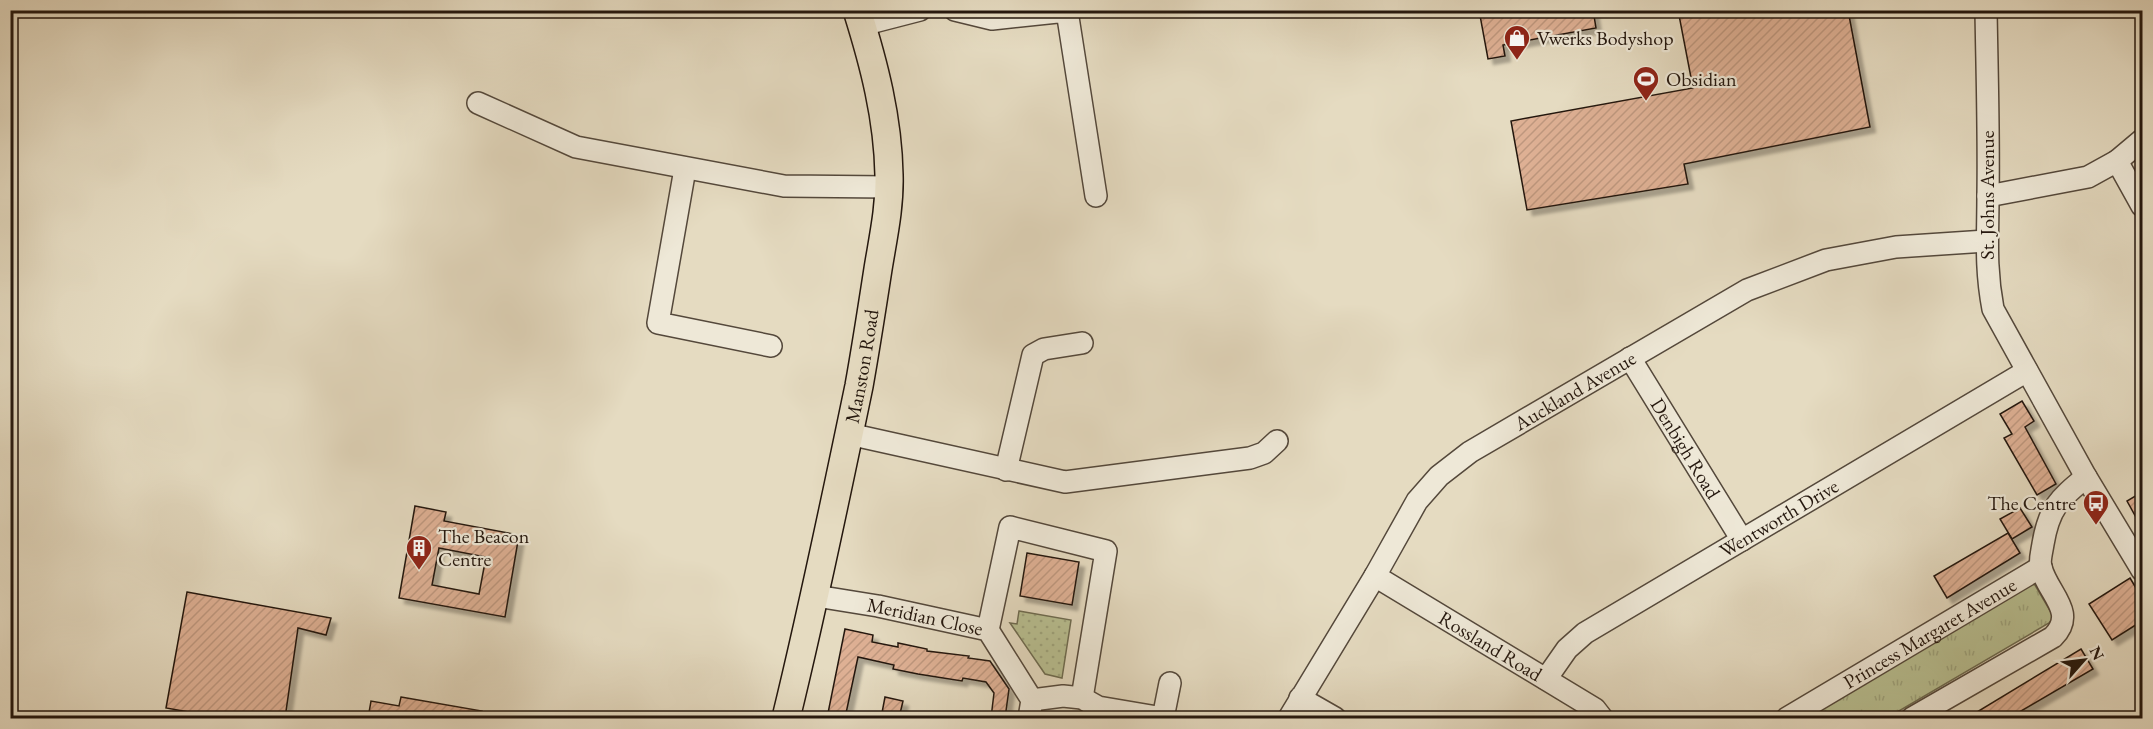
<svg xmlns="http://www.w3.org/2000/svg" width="2153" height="729" viewBox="0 0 2153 729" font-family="'EB Garamond',serif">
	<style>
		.grass { fill: url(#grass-tufts); stroke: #6e6b50; stroke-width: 1.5 }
		.park { fill: url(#park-dots); stroke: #6e6b50; stroke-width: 1.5 }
		.building { fill: url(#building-hatch); stroke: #24170e; stroke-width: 1.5; fill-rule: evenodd; filter: url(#shadow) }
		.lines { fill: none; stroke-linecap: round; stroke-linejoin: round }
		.minor-casing { stroke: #54483b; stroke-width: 24 }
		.major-casing { stroke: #24170e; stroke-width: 30 }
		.minor { stroke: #eee8d7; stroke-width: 21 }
		.major { stroke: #e5dbc1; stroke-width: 27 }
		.labels { text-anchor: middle; stroke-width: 4.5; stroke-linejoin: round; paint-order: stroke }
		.poi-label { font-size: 20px; fill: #24170e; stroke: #eee8d7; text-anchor: start }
		.street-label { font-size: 20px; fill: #24170e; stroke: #eee8d7 }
	</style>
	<defs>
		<pattern id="grass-tufts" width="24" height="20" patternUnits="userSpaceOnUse" patternTransform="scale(1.5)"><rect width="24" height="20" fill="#b8bf91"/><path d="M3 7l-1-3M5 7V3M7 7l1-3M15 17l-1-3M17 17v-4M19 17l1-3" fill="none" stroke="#9ea37c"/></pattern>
		<pattern id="park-dots" width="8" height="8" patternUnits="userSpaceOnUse" patternTransform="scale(1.5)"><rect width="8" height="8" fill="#b8bf91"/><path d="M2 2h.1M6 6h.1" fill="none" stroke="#9ea37c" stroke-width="1.8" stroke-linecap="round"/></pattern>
		<pattern id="building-hatch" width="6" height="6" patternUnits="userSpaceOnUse" patternTransform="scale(1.5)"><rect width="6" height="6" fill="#deb094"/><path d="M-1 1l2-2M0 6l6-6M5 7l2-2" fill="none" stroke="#be977e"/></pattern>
		<filter id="shadow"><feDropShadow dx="5.5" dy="5.5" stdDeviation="1.5" flood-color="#0004"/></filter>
	</defs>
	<rect width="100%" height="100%" fill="#e5dbc1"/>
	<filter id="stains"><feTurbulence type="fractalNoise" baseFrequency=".00333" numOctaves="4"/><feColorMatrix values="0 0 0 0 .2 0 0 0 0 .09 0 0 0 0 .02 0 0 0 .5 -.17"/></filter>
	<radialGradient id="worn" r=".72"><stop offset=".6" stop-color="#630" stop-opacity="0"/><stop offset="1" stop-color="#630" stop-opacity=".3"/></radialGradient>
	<!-- grass -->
	<polygon class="grass" points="2031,583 2035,585 2052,614 2053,618 2049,623 1887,718 1794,718"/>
	<!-- park -->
	<polygon class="park" points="1019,611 1071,620 1062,678 1045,674 1010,623 1017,624"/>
	<!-- building -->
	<g class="building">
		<polygon points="1479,10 1593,10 1596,28 1503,45 1505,56 1488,59"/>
		<polygon points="1678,10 1848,10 1870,127 1684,164 1688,184 1527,210 1511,121 1693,88"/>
		<polygon points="2022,401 2034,421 2025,427 2056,484 2037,495 2004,438 2012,434 2000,414"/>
		<polygon points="2142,492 2142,528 2127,501"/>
		<path d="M415 506 446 512 444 521 519 535 505 617 399 598ZM439 548 486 557 479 594 432 585Z"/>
		<polygon points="2020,508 2032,527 2012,539 2000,519"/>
		<polygon points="2008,533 2020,553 1947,598 1934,576"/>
		<polygon points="1027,553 1079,562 1072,605 1020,596"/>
		<polygon points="2130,578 2142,598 2142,621 2112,640 2089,604"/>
		<polygon points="187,592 331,618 326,635 298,628 285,718 223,718 166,708"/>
		<polygon points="845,629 873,635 872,642 898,647 898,643 927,649 927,651 969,656 968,658 990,661 1009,689 1005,718 991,718 994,693 986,682 963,678 962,681 918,674 893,669 894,665 858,657 845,718 827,718"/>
		<polygon points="2081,649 2093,669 2009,718 1967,718"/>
		<polygon points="401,697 482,711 481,718 368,718 371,701 399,706"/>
		<polygon points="885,697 903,701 899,718 881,718"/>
	</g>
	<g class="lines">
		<!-- minor casing -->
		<g class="minor-casing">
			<g id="minor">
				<polyline points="955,10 992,19 1067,11 1096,196"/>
				<path d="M1986 10C1987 72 1989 133 1988 195 1988 237 1985 267 1993 309L2086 477 2142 570"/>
				<polyline points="862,25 920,10"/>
				<polyline points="478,103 576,147 784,186 889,187"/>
				<polyline points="2117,161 2142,206"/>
				<polyline points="685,169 658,323 771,346"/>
				<polyline points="1988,196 2088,177 2117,161 2142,140"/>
				<path id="s1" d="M1630 358 1742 540"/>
				<polyline points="849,434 1065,482 1250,458 1264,453 1277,441"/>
				<polyline points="1006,470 1033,355 1044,349 1082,343"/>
				<path id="s2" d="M1375 576 1595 709 1602 718"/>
				<path id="s3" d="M816 596 878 606 988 630 1032 700 1029 718"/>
				<polyline points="988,630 1010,527 1106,551 1082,698"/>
				<path id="s4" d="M1546 679 1567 649 1585 633 2027 371"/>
				<polyline points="1300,698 1335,718"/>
				<polyline points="1032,700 1063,696 1082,698 1098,707 1163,718"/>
				<polyline points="1163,718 1170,683"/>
				<path id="s5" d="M1289 718 1375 576 1417 501 1439 476 1470 452 1747 290 1826 260 1896 247 1986 241"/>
				<path id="s6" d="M1787 718 2041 567"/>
				<path d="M1912 718 2053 637C2078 612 2047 593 2041 567 2039 561 2042 551 2043 544 2049 508 2059 499 2086 477"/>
			</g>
		</g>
		<!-- major casing -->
		<g class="major-casing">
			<g id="major">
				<path id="s7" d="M786 718C813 608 836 497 859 386 866 347 872 308 878 269 883 238 890 207 889 175 888 118 874 64 857 10"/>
			</g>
		</g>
		<!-- minor -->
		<use href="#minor" class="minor"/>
		<!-- major -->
		<use href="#major" class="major"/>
	</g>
	<!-- icons -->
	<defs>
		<g id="shop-pin" transform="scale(1.35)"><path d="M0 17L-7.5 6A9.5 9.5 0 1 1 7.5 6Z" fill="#8f2418" stroke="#eee8d7"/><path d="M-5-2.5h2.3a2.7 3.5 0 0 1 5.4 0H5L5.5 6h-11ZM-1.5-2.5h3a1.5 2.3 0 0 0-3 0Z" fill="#fff"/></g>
		<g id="stadium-pin" transform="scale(1.35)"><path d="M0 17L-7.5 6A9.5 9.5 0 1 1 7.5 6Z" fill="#8f2418" stroke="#eee8d7"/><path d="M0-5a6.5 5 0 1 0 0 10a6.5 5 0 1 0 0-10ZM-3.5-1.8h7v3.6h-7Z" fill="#fff"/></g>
		<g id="bus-pin" transform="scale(1.35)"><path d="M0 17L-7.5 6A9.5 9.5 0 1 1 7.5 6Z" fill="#8f2418" stroke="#eee8d7"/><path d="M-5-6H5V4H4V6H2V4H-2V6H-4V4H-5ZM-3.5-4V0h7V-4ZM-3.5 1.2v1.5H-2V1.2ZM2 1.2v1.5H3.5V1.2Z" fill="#fff"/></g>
		<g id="building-pin" transform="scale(1.35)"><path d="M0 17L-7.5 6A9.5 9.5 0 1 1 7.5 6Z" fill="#8f2418" stroke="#eee8d7"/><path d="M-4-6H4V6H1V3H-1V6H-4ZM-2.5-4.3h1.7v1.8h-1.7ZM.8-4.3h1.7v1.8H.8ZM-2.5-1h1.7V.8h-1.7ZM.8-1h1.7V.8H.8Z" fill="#fff"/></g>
	</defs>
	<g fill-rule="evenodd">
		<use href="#shop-pin" x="1517" y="38"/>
		<use href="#stadium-pin" x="1646" y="79"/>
		<use href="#bus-pin" x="2096" y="503"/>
		<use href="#building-pin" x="419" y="548"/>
	</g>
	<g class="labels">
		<!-- poi labels -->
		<g class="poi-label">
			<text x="1537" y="45">Vwerks Bodyshop</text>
			<text x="1666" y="86">Obsidian</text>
			<text x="2076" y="510" text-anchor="end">The Centre</text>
			<text x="438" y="543">The Beacon<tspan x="438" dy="23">Centre</tspan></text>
		</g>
		<!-- street labels -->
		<g class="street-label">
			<text transform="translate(1987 195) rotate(-90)" y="7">St. Johns Avenue</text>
			<text dy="7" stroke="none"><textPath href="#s7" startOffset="360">Manston Road</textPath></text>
			<text dy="7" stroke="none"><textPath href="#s5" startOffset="446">Auckland Avenue</textPath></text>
			<text dy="7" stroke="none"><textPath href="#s1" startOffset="106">Denbigh Road</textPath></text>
			<text dy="7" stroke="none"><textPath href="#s4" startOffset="286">Wentworth Drive</textPath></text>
			<text dy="7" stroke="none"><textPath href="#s3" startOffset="111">Meridian Close</textPath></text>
			<text dy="7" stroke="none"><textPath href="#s6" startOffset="166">Princess Margaret Avenue</textPath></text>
			<text dy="7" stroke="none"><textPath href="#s2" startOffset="135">Rossland Road</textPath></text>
		</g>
	</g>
	<!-- margin -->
	<rect width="2153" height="729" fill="none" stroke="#e5dbc1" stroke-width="36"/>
	<rect x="12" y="12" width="2129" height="705" fill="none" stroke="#24170e" stroke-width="3"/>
	<rect x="18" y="18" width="2117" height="693" fill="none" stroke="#24170e" stroke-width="1.5"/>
	<!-- north arrow -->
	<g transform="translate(2084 660) rotate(62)" stroke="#eee8d7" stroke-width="4.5" paint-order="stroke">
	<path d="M0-4.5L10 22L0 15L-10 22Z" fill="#24170e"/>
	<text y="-9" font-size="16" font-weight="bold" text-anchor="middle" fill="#24170e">N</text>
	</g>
	<rect width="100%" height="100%" filter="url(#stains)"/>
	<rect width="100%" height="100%" fill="url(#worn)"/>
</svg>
